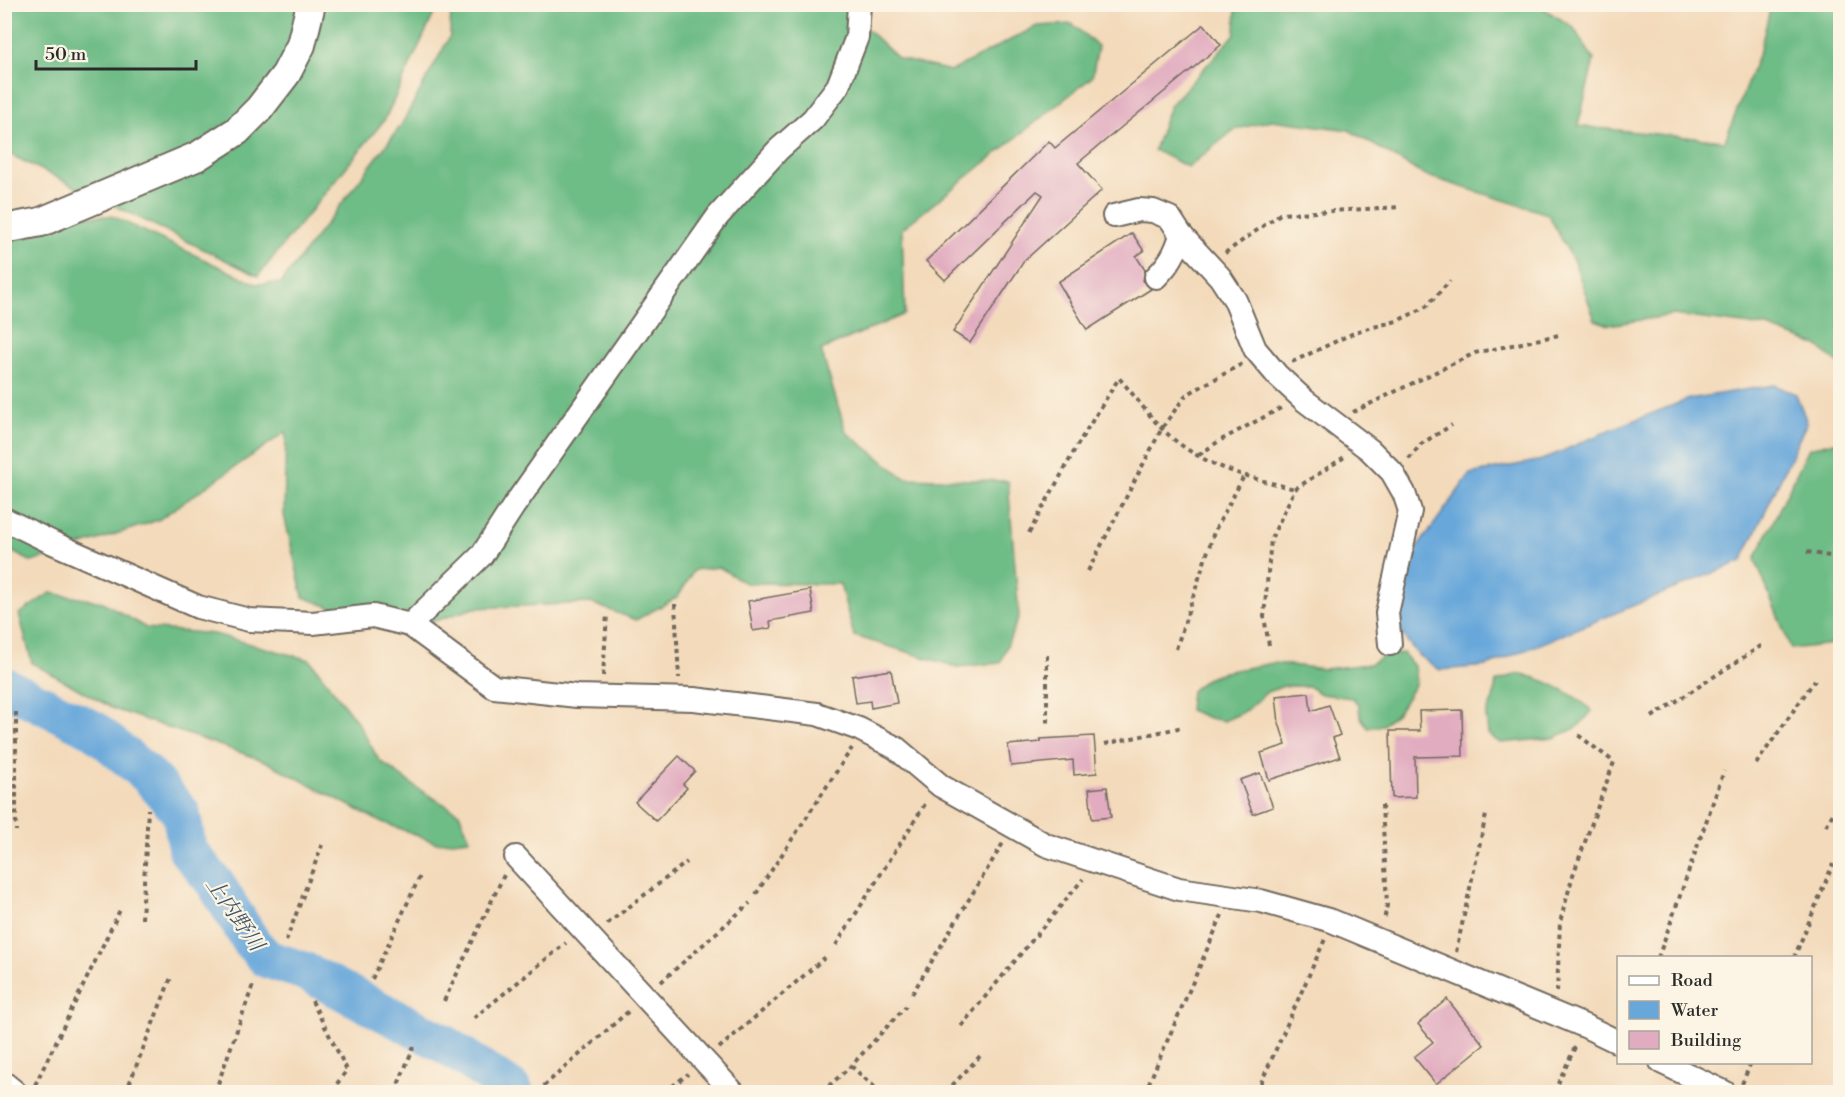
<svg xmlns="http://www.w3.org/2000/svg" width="1845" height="1097" viewBox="0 0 1845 1097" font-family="'Libre Bodoni','Noto Serif JP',serif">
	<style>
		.forest { fill: #6ebc86; stroke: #4c7458; stroke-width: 1.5 }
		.water { fill: #67a7da; stroke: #496982; stroke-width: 1.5 }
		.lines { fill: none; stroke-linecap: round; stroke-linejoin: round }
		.river { stroke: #67a7da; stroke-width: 39 }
		.building { fill: #e1acc0 }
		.minor-casing { stroke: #71685d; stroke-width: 26 }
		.tertiary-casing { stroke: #71685d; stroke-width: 32 }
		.path { stroke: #71685d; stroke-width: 4; stroke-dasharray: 4.5 4.5; stroke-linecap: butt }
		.minor { stroke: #fff; stroke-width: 22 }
		.tertiary { stroke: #fff; stroke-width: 28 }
		.labels { text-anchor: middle; stroke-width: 4.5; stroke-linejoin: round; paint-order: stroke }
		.water-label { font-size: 21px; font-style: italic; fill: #405668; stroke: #fcf5e5 }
	</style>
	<rect width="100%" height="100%" fill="#fcf5e5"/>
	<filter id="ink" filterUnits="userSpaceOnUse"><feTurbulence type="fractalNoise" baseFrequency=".0167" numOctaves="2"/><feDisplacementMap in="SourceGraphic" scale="12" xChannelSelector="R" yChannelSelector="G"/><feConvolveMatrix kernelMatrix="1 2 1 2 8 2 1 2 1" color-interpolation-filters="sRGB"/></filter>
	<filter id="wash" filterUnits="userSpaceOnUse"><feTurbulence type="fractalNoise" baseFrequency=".008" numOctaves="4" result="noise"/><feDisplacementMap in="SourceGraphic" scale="24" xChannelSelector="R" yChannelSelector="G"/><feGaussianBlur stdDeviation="1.35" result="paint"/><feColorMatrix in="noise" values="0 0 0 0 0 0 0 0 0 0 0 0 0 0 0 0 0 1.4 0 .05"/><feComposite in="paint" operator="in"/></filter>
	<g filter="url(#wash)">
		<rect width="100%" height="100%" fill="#f3dabb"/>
		<!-- forest -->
		<g class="forest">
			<polygon points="4,5 438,5 385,119 258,276 5,152"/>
			<polygon points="451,5 841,5 899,59 951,71 1037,26 1072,24 1098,46 1092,77 902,229 905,314 821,350 846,432 905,478 1008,481 1019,616 1000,663 957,667 854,636 840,584 745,583 719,567 694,570 678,597 636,620 591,603 474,608 399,633 303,597 284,515 286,432 158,520 32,562 5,548 4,216 112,216 256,284 281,283 400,127 450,36"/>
			<polygon points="1236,5 1538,5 1573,27 1594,60 1578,126 1725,141 1760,50 1771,5 1840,5 1840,365 1816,345 1767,327 1673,315 1609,325 1595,320 1575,264 1548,214 1424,175 1349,130 1272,120 1234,130 1188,167 1154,150 1170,106 1235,34"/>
			<polygon points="1840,441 1840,643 1791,649 1755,559 1809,448"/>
			<polygon points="50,593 103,602 146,628 214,634 310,660 358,723 379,760 420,790 459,813 470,839 437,843 377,820 265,761 114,709 32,663 19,614"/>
			<polygon points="1403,653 1414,666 1416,683 1398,712 1383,725 1368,728 1360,716 1359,705 1352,698 1321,694 1308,686 1284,686 1267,692 1246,711 1224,721 1209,718 1189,710 1191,691 1206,679 1224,672 1273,663 1324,669 1351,666 1370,664 1382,657"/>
			<path d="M1517 674C1541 676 1575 694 1592 711L1578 727 1554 738 1500 743 1488 734 1486 715 1493 699 1496 682Z"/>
		</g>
		<!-- water -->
		<polygon class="water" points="1774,385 1796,394 1807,422 1742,561 1487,666 1440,670 1419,656 1396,627 1412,555 1470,474 1542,460 1612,429 1689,399"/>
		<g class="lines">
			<!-- river -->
			<polyline class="river" points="4,686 94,730 149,776 181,813 188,851 215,883 252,943 267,959 304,971 441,1042 512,1089 514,1092"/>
		</g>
		<g id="blocks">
			<!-- building -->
			<g class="building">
				<polygon points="1204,24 1221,45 1078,163 1102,190 1024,261 970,343 953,332 1043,195 1037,191 945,280 926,261 1049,141 1055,148"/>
				<polygon points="1132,233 1144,251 1136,256 1145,270 1143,281 1151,289 1087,330 1058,282"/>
				<polygon points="810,590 814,613 770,621 771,628 753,631 748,601"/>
				<polygon points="891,670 897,703 871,708 870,701 856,703 852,676"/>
				<polygon points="1309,693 1311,711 1329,705 1340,735 1333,738 1340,757 1269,780 1261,753 1286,745 1279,723 1276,696"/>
				<polygon points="1462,710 1463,756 1415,757 1416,797 1392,798 1390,731 1420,731 1419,711"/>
				<polygon points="1094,736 1097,773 1074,775 1073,760 1011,766 1008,745 1041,742 1040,739"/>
				<polygon points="679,756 695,771 683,784 687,788 656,821 635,802"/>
				<polygon points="1260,773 1273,807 1253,814 1240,780"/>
				<polygon points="1107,787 1111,817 1092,819 1089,789"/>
				<polygon points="1447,999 1484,1045 1436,1084 1414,1057 1433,1042 1418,1024"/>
			</g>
		</g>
	</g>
	<g filter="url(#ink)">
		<use href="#blocks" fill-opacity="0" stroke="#71685d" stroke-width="1.5"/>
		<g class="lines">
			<!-- minor casing -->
			<g class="minor-casing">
				<g id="minor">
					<polyline points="1114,216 1139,210 1153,211 1170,218 1181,235 1220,277 1235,300 1255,349 1277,375 1304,400 1370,450 1392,472 1404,493 1410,511 1387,613 1390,644"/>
					<path d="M1156 277C1169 264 1176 253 1181 235"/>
					<polyline points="4,519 51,542 198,607 249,620 313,623 373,616 410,625 494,687 577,696 694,699 817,714 859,729 896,748 941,786 1046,845 1179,889 1261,901 1332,921 1587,1027 1618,1042"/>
					<polyline points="410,625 482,555 513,507 718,216 778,150 813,119 838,86 857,37 859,4"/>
					<polyline points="516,857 733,1092"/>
					<polyline points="1661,1062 1724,1092"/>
					<polyline points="4,1083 15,1092"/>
				</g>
			</g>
			<!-- tertiary casing -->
			<g class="tertiary-casing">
				<polyline id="tertiary" points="4,229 41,222 198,156 237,131 259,109 286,74 301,45 311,4"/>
			</g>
			<!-- path -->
			<g class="path">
				<polyline points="1225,253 1280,214 1401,207"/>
				<polyline points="1292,362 1358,331 1397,321 1426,307 1450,281"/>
				<polyline points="1353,412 1475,353 1559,335"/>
				<polyline points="1199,455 1219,441 1281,408"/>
				<polyline points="1409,459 1421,444 1452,425"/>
				<path d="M1029 533 1081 439 1119 378C1136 397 1152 421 1171 437 1207 468 1251 478 1295 489"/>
				<polyline points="1807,552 1840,558"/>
				<polyline points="1088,571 1162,428 1186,395 1242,364"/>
				<polyline points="675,604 679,678"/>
				<polyline points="1269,645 1264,617 1271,539 1295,489 1346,456"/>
				<polyline points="1176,649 1214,532 1244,476"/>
				<polyline points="1047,655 1047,727"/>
				<polyline points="603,676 607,614"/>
				<polyline points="16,712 16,831"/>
				<polyline points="1652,717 1764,644"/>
				<polyline points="1105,744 1183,727"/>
				<polyline points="1756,764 1815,680"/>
				<polyline points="1382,805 1387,905 1384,921"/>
				<polyline points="1826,826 1840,801"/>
				<polyline points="756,894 852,748"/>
				<polyline points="142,919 148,809"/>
				<polyline points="607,924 687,862"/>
				<polyline points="286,941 322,845"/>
				<polyline points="836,945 927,801"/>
				<polyline points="1456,952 1486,815"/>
				<polyline points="1658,958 1724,771"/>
				<polyline points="1794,958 1833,864"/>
				<polyline points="372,979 420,876"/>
				<polyline points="661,982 750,903"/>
				<polyline points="1557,992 1560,922 1573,875 1614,762 1578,735"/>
				<polyline points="912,994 1003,843"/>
				<polyline points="312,1001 347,1070 331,1092"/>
				<polyline points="444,1001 504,875"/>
				<polyline points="474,1018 566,943"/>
				<polyline points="961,1026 1083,879"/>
				<polyline points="719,1048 828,955"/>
				<polyline points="851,1066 880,1092"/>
				<polyline points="1742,1084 1751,1062"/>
				<polyline points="35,1085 120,910"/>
				<polyline points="126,1092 172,975"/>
				<polyline points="215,1092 253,985"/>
				<polyline points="395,1092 414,1046"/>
				<polyline points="537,1092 630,1010"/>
				<polyline points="665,1092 688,1074"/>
				<polyline points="822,1092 851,1066 906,1006"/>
				<polyline points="946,1092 981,1055"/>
				<polyline points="1145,1092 1222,915"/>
				<polyline points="1257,1092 1325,939"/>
				<polyline points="1554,1092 1576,1045"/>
			</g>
			<!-- minor -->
			<use href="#minor" class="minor"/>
			<!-- tertiary -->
			<use href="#tertiary" class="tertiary"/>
		</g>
	</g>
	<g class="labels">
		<!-- water labels -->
		<g class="water-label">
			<text transform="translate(235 914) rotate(55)" y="7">上内野川</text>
		</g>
	</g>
	<!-- margin -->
	<rect width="1845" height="1097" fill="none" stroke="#fcf5e5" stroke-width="24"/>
	<!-- legend -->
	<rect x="1617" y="956" width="195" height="108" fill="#fcf5e5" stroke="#a8a49b" stroke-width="1.5"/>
	<rect x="1629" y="976" width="30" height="9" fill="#ffffff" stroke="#a8a49b" stroke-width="1.5"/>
	<text x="1671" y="986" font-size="18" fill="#2b2b2b">Road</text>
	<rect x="1629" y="1001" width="30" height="18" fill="#67a7da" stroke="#a8a49b" stroke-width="1.5"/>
	<text x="1671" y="1016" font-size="18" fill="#2b2b2b">Water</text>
	<rect x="1629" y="1031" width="30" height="18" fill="#e1acc0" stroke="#a8a49b" stroke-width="1.5"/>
	<text x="1671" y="1046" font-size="18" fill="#2b2b2b">Building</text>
	<!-- scale -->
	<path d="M36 60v9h160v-9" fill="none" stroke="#2b2b2b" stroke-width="3"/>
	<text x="45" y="60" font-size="18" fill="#2b2b2b" stroke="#fcf5e5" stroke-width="4.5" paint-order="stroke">50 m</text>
</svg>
